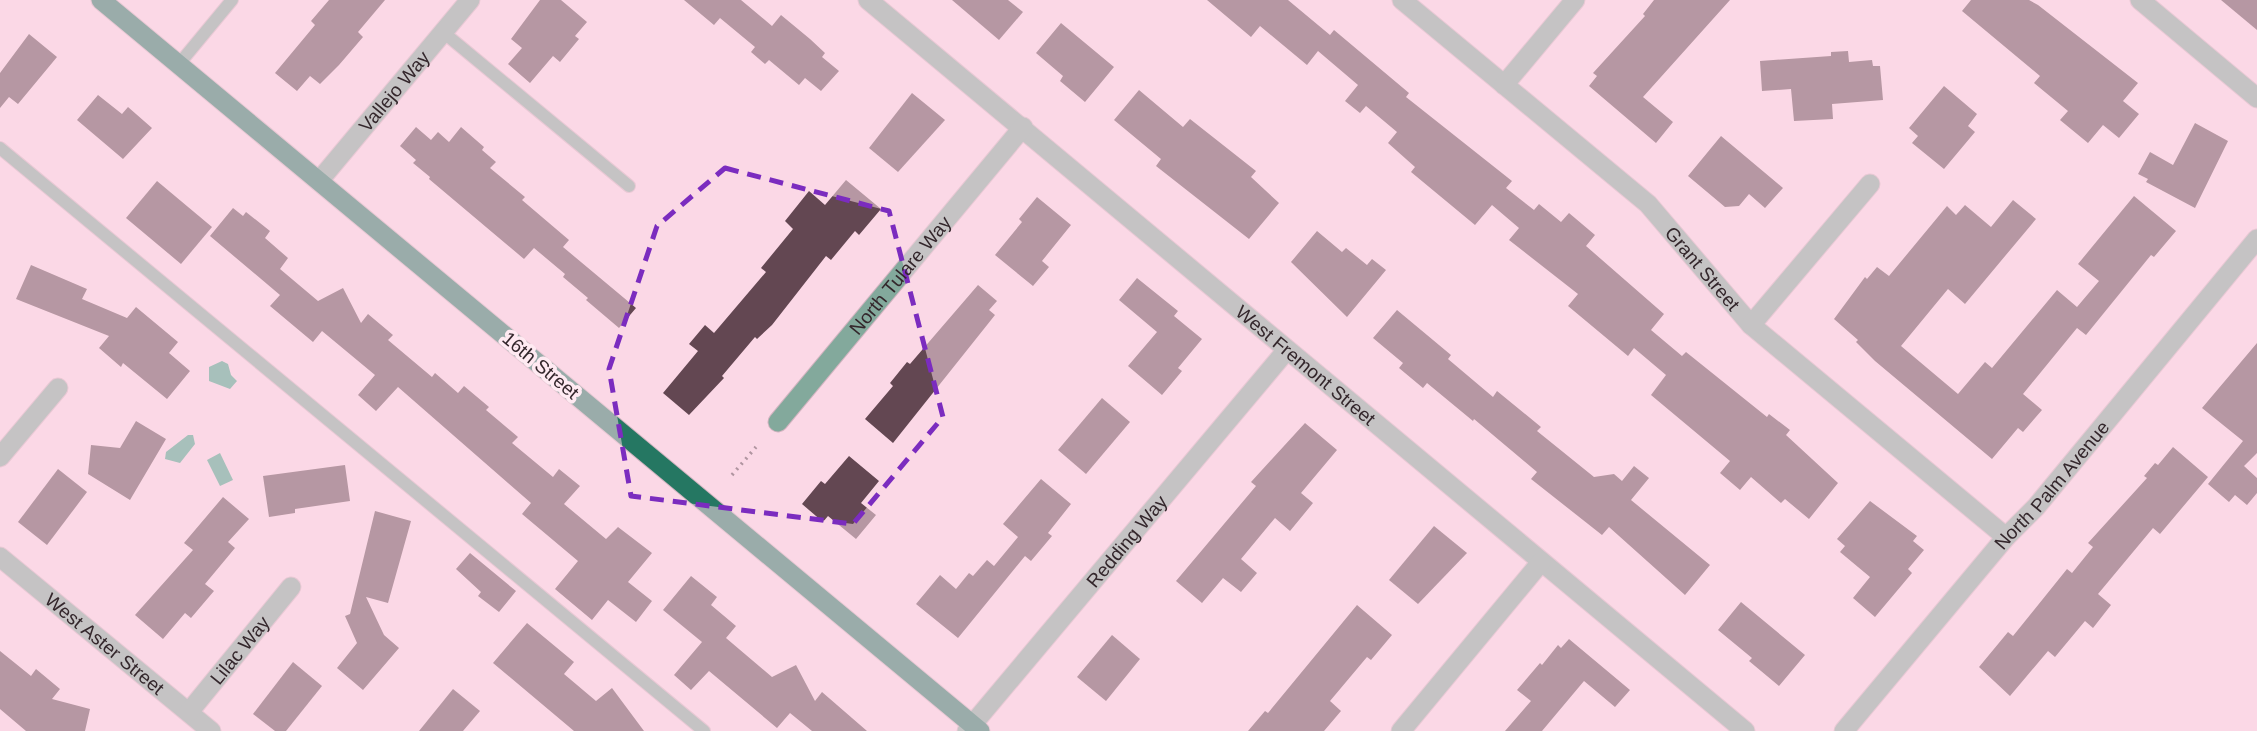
<svg xmlns="http://www.w3.org/2000/svg" width="2257" height="731" viewBox="0 0 2257 731" font-family="Arial,sans-serif">
	<style>
		.water { fill: #40a287 }
		.building { fill: #634752 }
		.lines { fill: none; stroke-linecap: round; stroke-linejoin: round }
		.service-casing { stroke: #d3b5c1; stroke-width: 14 }
		.minor-casing { stroke: #d3b5c1; stroke-width: 21 }
		.primary-casing { stroke: #d3b5c1; stroke-width: 21 }
		.path { stroke: #b095a0; stroke-width: 3.5; stroke-dasharray: 2 5; stroke-linecap: butt }
		.service { stroke: #83a99c; stroke-width: 12 }
		.minor { stroke: #83a99c; stroke-width: 19 }
		.primary { stroke: #257762; stroke-width: 19 }
		.marked { fill: none; stroke: #7b2cbf; stroke-width: 5; stroke-dasharray: 14 9; stroke-linejoin: round }
		.labels { text-anchor: middle; stroke-width: 7; stroke-linejoin: round; paint-order: stroke }
		.street-label { font-size: 19px; fill: #34272c; stroke: #ffeaf2 }
	</style>
	<rect width="100%" height="100%" fill="#fbd8e6"/>
	<!-- water -->
	<g class="water">
		<polygon points="222,361 228,364 231,375 237,381 230,389 209,381 209,367"/>
		<polygon points="188,435 193,435 195,444 180,463 165,459 166,452"/>
		<polygon points="220,453 233,480 220,486 207,460"/>
	</g>
	<!-- building -->
	<g class="building">
		<polygon points="329,0 385,0 358,32 363,37 339,65 320,84 310,76 297,91 275,73 315,25 311,21"/>
		<polygon points="540,0 561,0 587,22 575,36 579,39 560,62 553,56 530,83 508,64 522,48 511,39"/>
		<polygon points="684,0 741,0 772,26 781,15 810,39 825,53 822,57 839,71 821,91 805,78 799,85 769,60 765,64 751,52 755,47 720,18 714,25"/>
		<polygon points="952,0 1008,0 1023,12 999,40"/>
		<polygon points="1207,0 1288,0 1330,35 1334,30 1409,93 1406,97 1512,181 1506,188 1534,210 1539,204 1561,222 1569,213 1595,235 1586,246 1664,314 1651,330 1682,356 1686,352 1767,417 1769,414 1790,430 1786,435 1838,483 1809,519 1785,499 1781,503 1751,477 1740,490 1720,473 1730,461 1651,395 1666,375 1634,348 1628,356 1568,306 1578,294 1509,240 1519,228 1492,205 1475,225 1411,172 1415,167 1388,143 1397,132 1366,106 1360,113 1345,101 1358,85 1318,51 1307,65 1260,26 1251,37"/>
		<polygon points="1654,0 1730,0 1643,97 1673,122 1656,143 1589,86 1597,76 1593,73 1645,16 1643,14"/>
		<polygon points="1971,0 2029,0 2038,5 2138,83 2123,101 2139,114 2119,138 2103,125 2088,143 2060,120 2068,111 2034,83 2040,76 1962,11"/>
		<polygon points="2221,0 2257,0 2257,30"/>
		<polygon points="1061,23 1114,67 1085,102 1060,81 1063,76 1036,53"/>
		<polygon points="29,34 57,57 18,104 9,97 0,108 0,73"/>
		<polygon points="1848,51 1849,62 1872,60 1873,66 1880,66 1883,100 1832,104 1833,119 1794,121 1791,89 1762,91 1760,61 1831,56 1831,52"/>
		<polygon points="1944,86 1977,114 1968,126 1975,132 1944,169 1912,143 1918,136 1909,128"/>
		<polygon points="1139,90 1183,127 1190,119 1256,171 1251,177 1279,203 1249,239 1156,166 1161,159 1114,120"/>
		<polygon points="912,93 945,120 898,172 869,148"/>
		<polygon points="98,95 122,114 128,107 152,128 123,159 77,120"/>
		<polygon points="2195,123 2228,141 2195,208 2146,182 2148,179 2138,174 2150,152 2173,165"/>
		<polygon points="416,127 431,140 438,132 449,142 461,127 484,147 482,150 496,162 490,168 525,197 522,200 569,240 563,247 636,308 619,328 586,300 588,298 563,277 565,274 534,248 524,259 429,179 430,177 413,163 416,160 400,146"/>
		<polygon points="1721,136 1783,188 1765,208 1749,194 1739,206 1725,207 1688,176"/>
		<polygon points="846,180 881,209 859,235 855,231 831,260 826,256 772,325 757,339 755,337 722,376 724,378 689,415 663,393 698,351 689,344 705,325 714,333 766,272 761,268 793,229 785,221 809,191 825,205"/>
		<polygon points="157,181 212,227 181,264 126,218"/>
		<polygon points="2134,196 2176,231 2154,257 2151,255 2086,335 2077,328 2023,394 2042,410 2023,432 2018,428 1992,459 1875,361 1856,342 1858,340 1834,319 1865,277 1867,279 1877,267 1889,276 1947,206 1956,215 1965,205 1991,227 2013,200 2036,219 1965,304 1948,289 1901,346 1958,394 1985,362 1992,368 2057,290 2077,307 2099,281 2078,264"/>
		<polygon points="1037,197 1071,225 1042,261 1049,267 1033,286 995,255 1022,222 1019,219"/>
		<polygon points="233,208 243,216 246,212 270,231 265,238 288,258 280,269 318,301 343,288 361,323 368,314 393,335 388,340 432,377 435,373 458,393 464,386 489,407 486,410 518,437 512,443 553,477 559,469 580,486 564,504 606,539 618,527 652,553 628,582 652,601 636,622 608,600 592,620 555,589 578,561 522,514 531,503 398,387 376,411 358,395 375,375 322,331 313,342 270,306 280,295 210,236"/>
		<polygon points="1317,231 1342,252 1346,248 1367,265 1372,259 1386,270 1347,317 1291,262"/>
		<polygon points="31,265 87,289 82,299 127,318 136,307 178,342 169,353 190,371 167,399 123,363 121,367 99,348 109,336 16,299"/>
		<polygon points="1137,278 1178,311 1174,316 1202,339 1178,368 1182,371 1162,395 1128,366 1157,332 1119,300"/>
		<polygon points="978,285 997,301 989,310 995,315 893,443 865,419 893,386 890,383 907,362 910,364"/>
		<polygon points="1397,310 1451,355 1448,359 1493,397 1497,391 1541,427 1537,431 1594,477 1614,474 1622,481 1634,466 1649,478 1631,500 1710,565 1685,595 1609,527 1602,535 1531,479 1537,472 1474,419 1473,421 1427,383 1423,388 1399,368 1403,363 1373,338"/>
		<polygon points="2257,343 2257,453 2244,466 2257,478 2257,493 2247,505 2235,495 2229,502 2208,484 2243,441 2202,408"/>
		<polygon points="1102,398 1130,422 1086,474 1058,450"/>
		<polygon points="136,421 166,439 130,500 88,474 91,445 120,448"/>
		<polygon points="1305,423 1337,450 1301,493 1313,503 1290,531 1275,518 1241,559 1257,573 1241,592 1223,578 1202,603 1176,581 1256,486 1251,482"/>
		<polygon points="2173,447 2208,477 2160,534 2153,528 2098,594 2111,605 2093,628 2085,621 2055,657 2048,651 2010,696 1979,667 2008,632 2013,636 2067,569 2072,573 2093,547 2088,543 2147,478 2144,476 2155,463 2158,465"/>
		<polygon points="849,456 879,481 861,503 876,515 856,539 828,516 823,522 802,504 821,481 825,484"/>
		<polygon points="345,465 350,501 295,509 295,513 269,517 263,476"/>
		<polygon points="58,469 87,492 47,545 18,522"/>
		<polygon points="1041,479 1071,504 1048,533 1052,536 1031,561 1025,556 958,638 916,604 940,575 956,589 969,573 973,576 987,560 994,566 1018,537 1003,524"/>
		<polygon points="223,497 249,519 228,542 235,548 205,584 214,591 191,618 185,613 163,639 135,615 193,550 184,543"/>
		<polygon points="1870,501 1917,536 1913,541 1924,550 1908,569 1912,573 1875,617 1853,598 1870,577 1840,552 1845,546 1837,539"/>
		<polygon points="375,511 411,521 388,603 366,597 384,635 399,648 363,690 337,668 357,643 345,616 350,614"/>
		<polygon points="1434,526 1467,553 1418,604 1389,580"/>
		<polygon points="470,553 516,591 499,612 478,596 481,592 456,569"/>
		<polygon points="691,576 717,597 711,605 736,626 726,638 772,677 796,665 815,701 822,692 867,731 812,731 790,713 777,728 709,671 691,690 674,675 702,642 663,610"/>
		<polygon points="1741,602 1805,655 1779,686 1749,661 1752,658 1718,630"/>
		<polygon points="1357,605 1392,635 1371,660 1367,657 1330,701 1341,711 1324,731 1248,731 1265,711 1268,713"/>
		<polygon points="527,623 574,662 564,674 596,701 612,688 644,731 574,731 493,663"/>
		<polygon points="1112,635 1140,659 1106,701 1077,677"/>
		<polygon points="1569,639 1630,690 1615,707 1584,681 1542,731 1505,731 1531,701 1517,690 1540,663 1542,665 1558,645 1561,648"/>
		<polygon points="0,651 31,676 36,669 60,689 52,699 90,709 85,731 26,731 0,709"/>
		<polygon points="293,662 322,686 286,731 275,731 253,714"/>
		<polygon points="453,689 480,711 463,731 419,731"/>
	</g>
	<g class="lines">
		<!-- service casing -->
		<g class="service-casing">
			<g id="service">
				<polyline points="443,32 629,186"/>
				<polyline points="179,64 232,0"/>
				<polyline points="0,148 704,731"/>
			</g>
		</g>
		<!-- minor casing -->
		<g class="minor-casing">
			<g id="minor">
				<path id="s1" d="M868 0 1745 731"/>
				<path id="s2" d="M1402 0 1648 204 1751 325 2006 537"/>
				<polyline points="2140,0 2257,98"/>
				<polyline points="1504,85 1575,0"/>
				<path id="s3" d="M319 181 470 0"/>
				<polyline points="1751,325 1870,184"/>
				<path id="s4" d="M778 422 1023 127"/>
				<polyline points="0,457 58,388"/>
				<path id="s5" d="M0 557 211 731"/>
				<path id="s6" d="M189 712 291 587"/>
				<path id="s7" d="M967 731 1286 351"/>
				<polyline points="1401,731 1541,562"/>
				<path id="s8" d="M1844 731 2006 537 2036 507 2257 239"/>
			</g>
		</g>
		<!-- primary casing -->
		<g class="primary-casing">
			<polyline id="primary" points="101,0 980,731"/>
		</g>
		<!-- path -->
		<polyline class="path" points="732,475 756,447"/>
		<!-- service -->
		<use href="#service" class="service"/>
		<!-- minor -->
		<use href="#minor" class="minor"/>
		<!-- primary -->
		<use href="#primary" class="primary"/>
	</g>
	<!-- marked area -->
	<path d="M0 0H2257V731H0ZM725 168 889 211 943 417 853 524 631 496 609 369 657 226Z" fill="#fbd8e6" fill-opacity=".55" fill-rule="evenodd"/>
	<path class="marked" d="M725 168 889 211 943 417 853 524 631 496 609 369 657 226Z"/>
	<g class="labels">
		<!-- street labels -->
		<g class="street-label">
			<text dy="7" stroke="none"><textPath href="#s3" startOffset="117">Vallejo Way</textPath></text>
			<text dy="7" stroke="none"><textPath href="#s2" startOffset="404">Grant Street</textPath></text>
			<text dy="7" stroke="none"><textPath href="#s4" startOffset="191">North Tulare Way</textPath></text>
			<text transform="translate(541 365) rotate(40)" y="7">16th Street</text>
			<text dy="7" stroke="none"><textPath href="#s1" startOffset="570">West Fremont Street</textPath></text>
			<text dy="7" stroke="none"><textPath href="#s8" startOffset="322">North Palm Avenue</textPath></text>
			<text dy="7" stroke="none"><textPath href="#s7" startOffset="248">Redding Way</textPath></text>
			<text dy="7" stroke="none"><textPath href="#s5" startOffset="136">West Aster Street</textPath></text>
			<text dy="7" stroke="none"><textPath href="#s6" startOffset="80">Lilac Way</textPath></text>
		</g>
	</g>
</svg>
